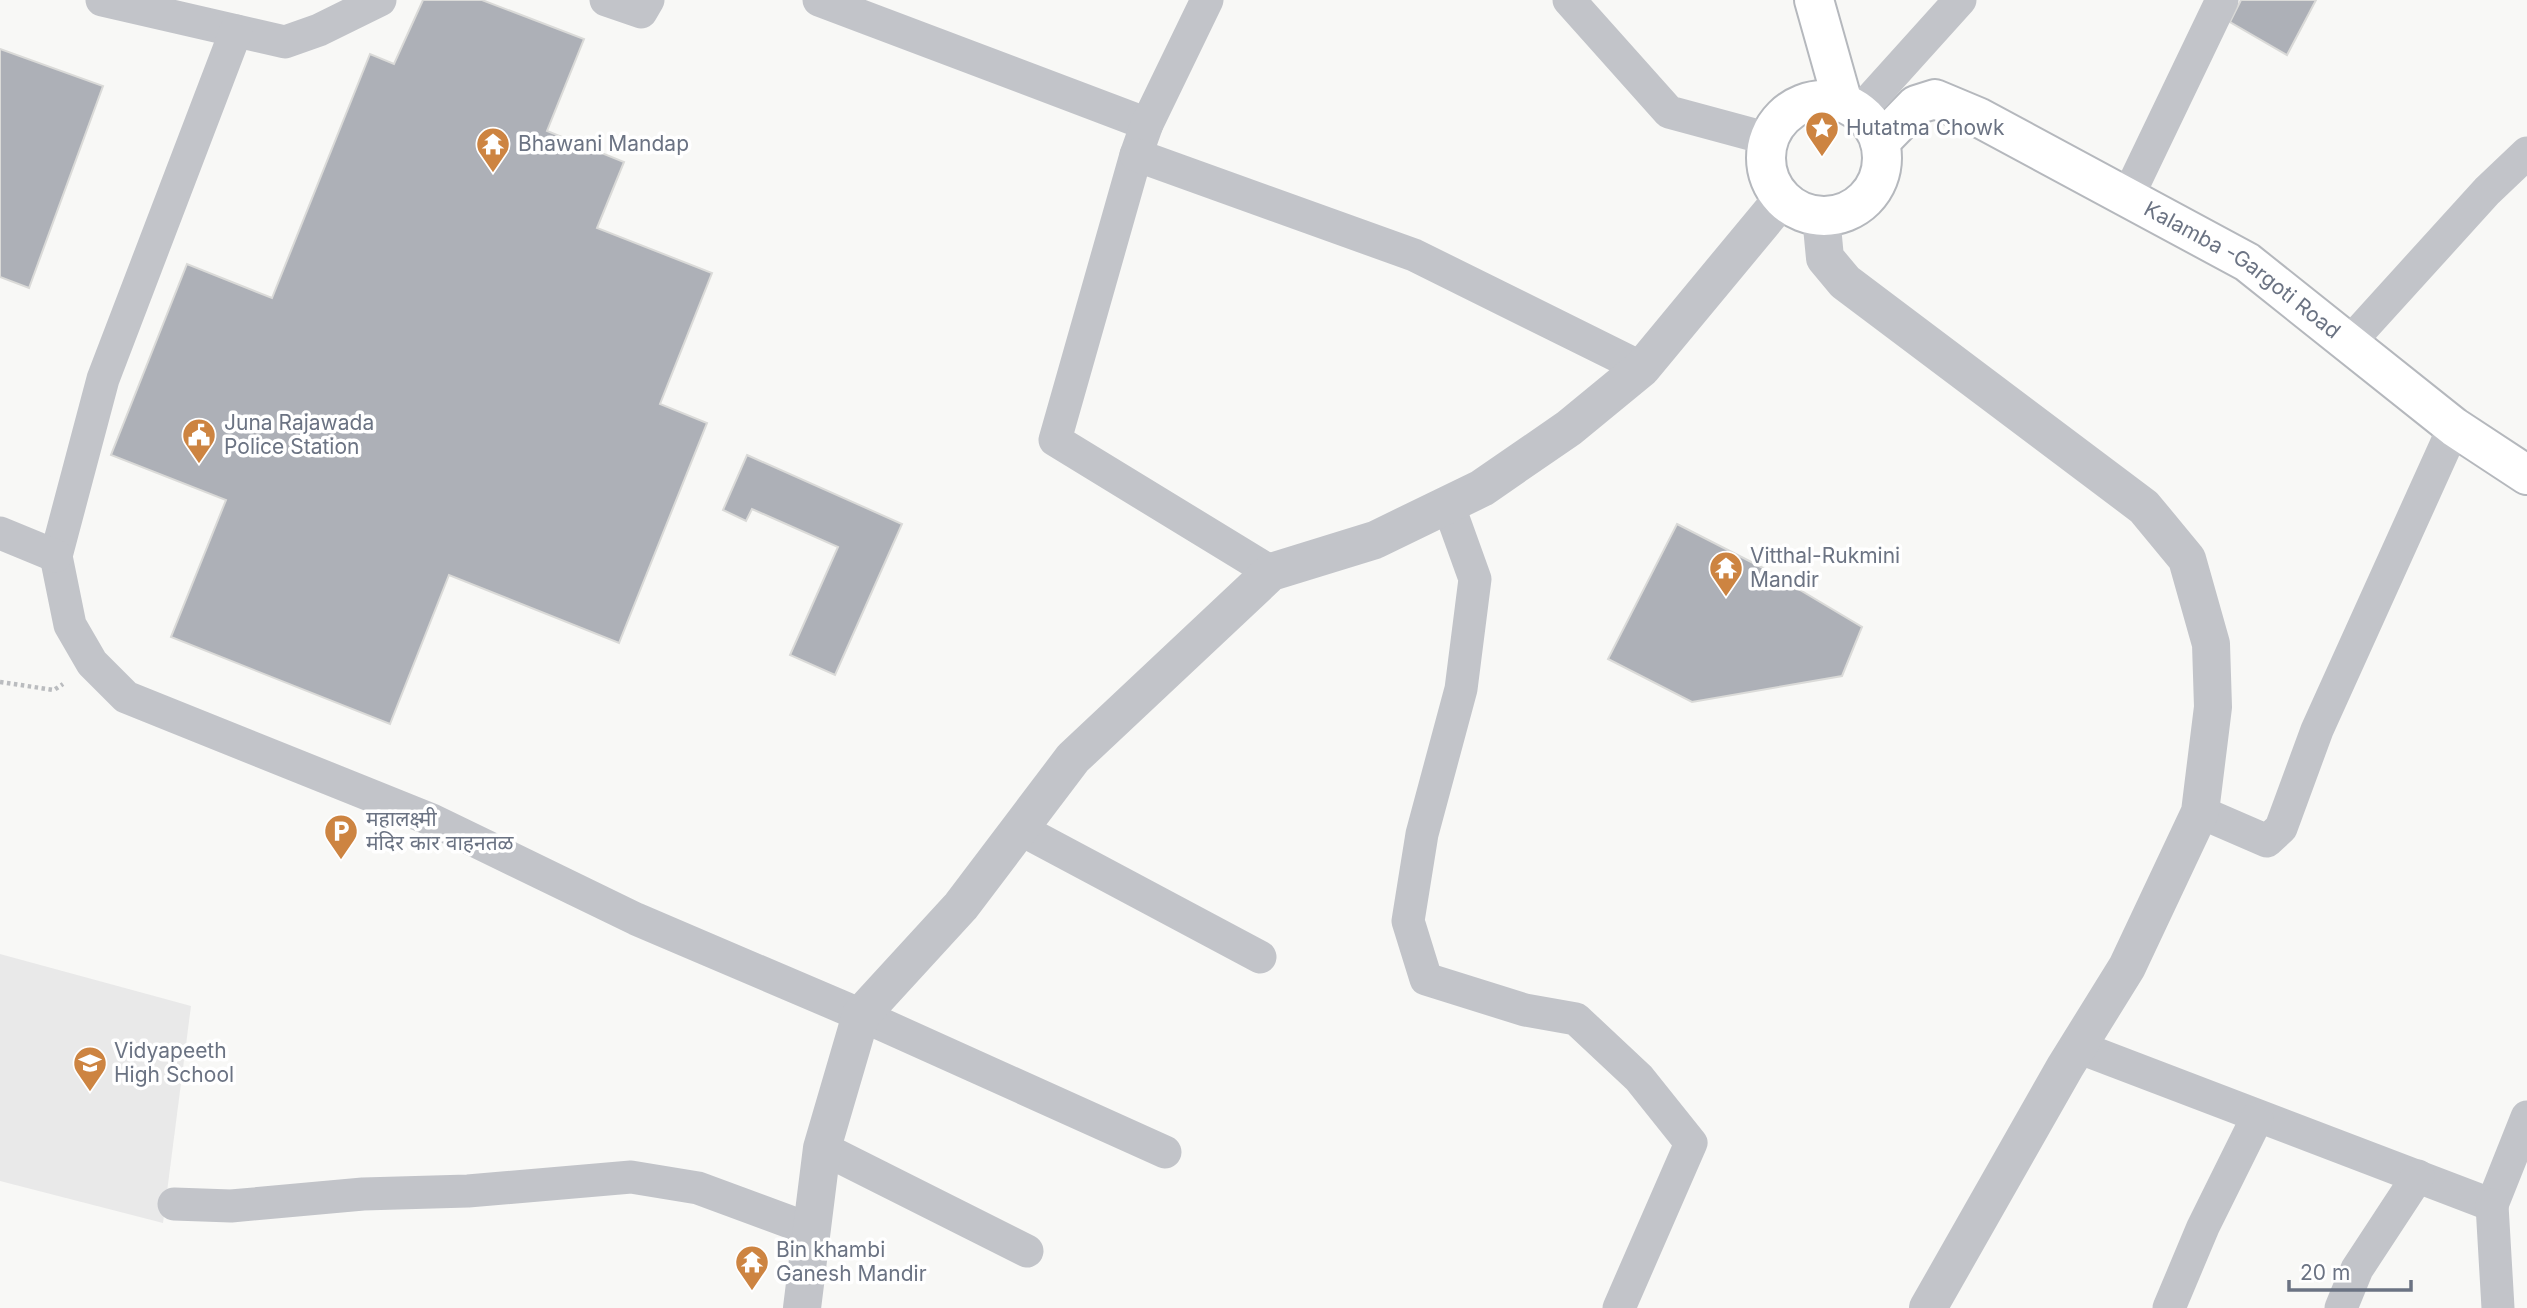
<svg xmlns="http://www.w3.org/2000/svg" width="2527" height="1308" viewBox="0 0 2527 1308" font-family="Inter,'Noto Sans Devanagari',sans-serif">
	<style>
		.built { fill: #e9e9e9 }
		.building { fill: #adb0b7; stroke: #dadad8; stroke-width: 2 }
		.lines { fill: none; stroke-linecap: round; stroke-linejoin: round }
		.secondary-casing { stroke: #b5b8bd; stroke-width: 42 }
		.path { stroke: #babcbf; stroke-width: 4.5; stroke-dasharray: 3.5 3.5; stroke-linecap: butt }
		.minor { stroke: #c2c4c9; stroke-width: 33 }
		.tertiary { stroke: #c2c4c9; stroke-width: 38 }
		.secondary { stroke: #fff; stroke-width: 38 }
		.labels { text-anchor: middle; stroke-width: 7; stroke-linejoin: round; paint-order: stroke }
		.poi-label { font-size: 21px; fill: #6b7383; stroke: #fff; text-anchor: start }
		.street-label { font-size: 21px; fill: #6b7383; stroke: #fff }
	</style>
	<rect width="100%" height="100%" fill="#f8f8f6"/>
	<!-- built -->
	<polygon class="built" points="0,954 191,1006 163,1223 0,1181"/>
	<!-- building -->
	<g class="building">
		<polygon points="423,0 482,0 584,39 547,131 624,162 597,228 712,273 660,404 707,423 619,643 449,575 390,724 171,637 226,500 111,455 187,264 272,298 370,54 394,64"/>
		<polygon points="2241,0 2316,0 2287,55 2230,22"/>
		<polygon points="0,49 103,86 29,288 0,277"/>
		<polygon points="747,455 902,524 835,675 790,655 838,547 752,509 746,521 723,510"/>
		<polygon points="1677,524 1763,568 1862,627 1842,676 1692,702 1608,659"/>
	</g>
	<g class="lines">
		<!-- secondary casing -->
		<g class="secondary-casing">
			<g id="secondary">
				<polyline points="1814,0 1843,103"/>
				<circle cx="1824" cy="158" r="58"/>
				<path id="s1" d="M1880 142 1916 105 1935 99 1978 117 2247 262 2454 427 2527 475"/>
			</g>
		</g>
		<!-- path -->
		<polyline class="path" points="0,682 54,690 63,684"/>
		<!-- minor -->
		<g class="minor">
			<polyline points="102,0 285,42 319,30 380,0"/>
			<polyline points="606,0 641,12 648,0"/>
			<polyline points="819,0 1147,124"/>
			<polyline points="1207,0 1147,124 1136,155 1055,440 1271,572"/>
			<polyline points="1569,0 1669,112 1769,139"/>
			<polyline points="236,31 103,379 56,556 70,625 92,663 126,697 432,820 636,919 861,1015 1165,1152"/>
			<polyline points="1859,112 1960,0"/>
			<polyline points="1136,155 1414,255 1642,368"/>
			<polyline points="2128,196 2222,0"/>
			<polyline points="2349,343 2487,191 2527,153"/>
			<polyline points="1448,504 1475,579 1461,689 1422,834 1408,921 1426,979 1525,1010 1576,1019 1639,1078 1691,1143 1619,1308"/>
			<polyline points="0,533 56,556"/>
			<polyline points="2200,812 2267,841 2281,828 2317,730 2454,427"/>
			<polyline points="1020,829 1260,957"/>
			<polyline points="2078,1047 2492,1205 2527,1117"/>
			<polyline points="822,1148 1027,1251"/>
			<polyline points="174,1204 231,1206 363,1194 468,1191 631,1177 698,1188 809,1229"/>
			<polyline points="2492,1205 2498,1308"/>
			<polyline points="2169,1308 2203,1227 2257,1118"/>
			<polyline points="2341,1308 2357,1269 2418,1176"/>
		</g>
		<!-- tertiary -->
		<g class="tertiary">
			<polyline points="1821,216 1825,258 1845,282 2144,507 2187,559 2211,644 2213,707 2200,812 2127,967 2065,1067 1928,1308"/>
			<polyline points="802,1308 822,1148 861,1015 961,906 1073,758 1271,572 1375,540 1482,488 1569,428 1642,368 1782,199"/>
		</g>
		<!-- secondary -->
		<use href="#secondary" class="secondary"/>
	</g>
	<!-- icons -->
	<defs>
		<g id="sight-pin" transform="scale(1.75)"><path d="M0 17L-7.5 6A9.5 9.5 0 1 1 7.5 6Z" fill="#cd8441" stroke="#fff"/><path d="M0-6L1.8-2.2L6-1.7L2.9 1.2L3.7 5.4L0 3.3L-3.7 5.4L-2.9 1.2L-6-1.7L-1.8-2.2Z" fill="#fff"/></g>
		<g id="temple-pin" transform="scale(1.75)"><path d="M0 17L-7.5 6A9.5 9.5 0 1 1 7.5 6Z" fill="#cd8441" stroke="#fff"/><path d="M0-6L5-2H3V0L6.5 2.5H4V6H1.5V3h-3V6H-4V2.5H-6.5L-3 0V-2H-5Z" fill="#fff"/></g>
		<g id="civic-pin" transform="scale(1.75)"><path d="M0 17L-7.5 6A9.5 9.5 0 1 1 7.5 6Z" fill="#cd8441" stroke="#fff"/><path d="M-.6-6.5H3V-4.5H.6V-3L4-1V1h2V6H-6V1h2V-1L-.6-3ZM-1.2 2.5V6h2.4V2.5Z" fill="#fff"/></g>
		<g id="parking-pin" transform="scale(1.75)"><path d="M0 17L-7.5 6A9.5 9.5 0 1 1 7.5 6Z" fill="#cd8441" stroke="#fff"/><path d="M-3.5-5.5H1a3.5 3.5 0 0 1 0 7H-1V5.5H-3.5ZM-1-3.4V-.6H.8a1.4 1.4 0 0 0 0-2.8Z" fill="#fff"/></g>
		<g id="school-pin" transform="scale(1.75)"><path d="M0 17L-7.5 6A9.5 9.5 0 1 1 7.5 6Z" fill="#cd8441" stroke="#fff"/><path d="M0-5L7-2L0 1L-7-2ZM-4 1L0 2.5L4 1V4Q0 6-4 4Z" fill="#fff"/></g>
	</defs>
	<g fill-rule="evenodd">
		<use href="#sight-pin" x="1822" y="128"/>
		<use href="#temple-pin" x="493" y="144"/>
		<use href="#civic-pin" x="199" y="435"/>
		<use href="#temple-pin" x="1726" y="568"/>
		<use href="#parking-pin" x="341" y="831"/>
		<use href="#school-pin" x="90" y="1063"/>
		<use href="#temple-pin" x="752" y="1262"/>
	</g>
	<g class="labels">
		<!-- poi labels -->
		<g class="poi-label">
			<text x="1846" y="135">Hutatma Chowk</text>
			<text x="518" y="151">Bhawani Mandap</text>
			<text x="224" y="430">Juna Rajawada<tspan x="224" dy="24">Police Station</tspan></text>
			<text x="1750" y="563">Vitthal-Rukmini<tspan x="1750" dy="24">Mandir</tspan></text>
			<text x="366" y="826">महालक्ष्मी<tspan x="366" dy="24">मंदिर कार वाहनतळ</tspan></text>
			<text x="114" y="1058">Vidyapeeth<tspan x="114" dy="24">High School</tspan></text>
			<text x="776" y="1257">Bin khambi<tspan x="776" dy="24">Ganesh Mandir</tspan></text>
		</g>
		<!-- street labels -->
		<g class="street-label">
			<text dy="7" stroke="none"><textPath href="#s1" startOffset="424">Kalamba -Gargoti Road</textPath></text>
		</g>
	</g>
	<!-- scale -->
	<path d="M2289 1280v10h122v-10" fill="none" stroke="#6b7383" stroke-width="3.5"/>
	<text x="2300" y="1280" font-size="21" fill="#6b7383" stroke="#ffffff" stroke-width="5" paint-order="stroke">20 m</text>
</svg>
